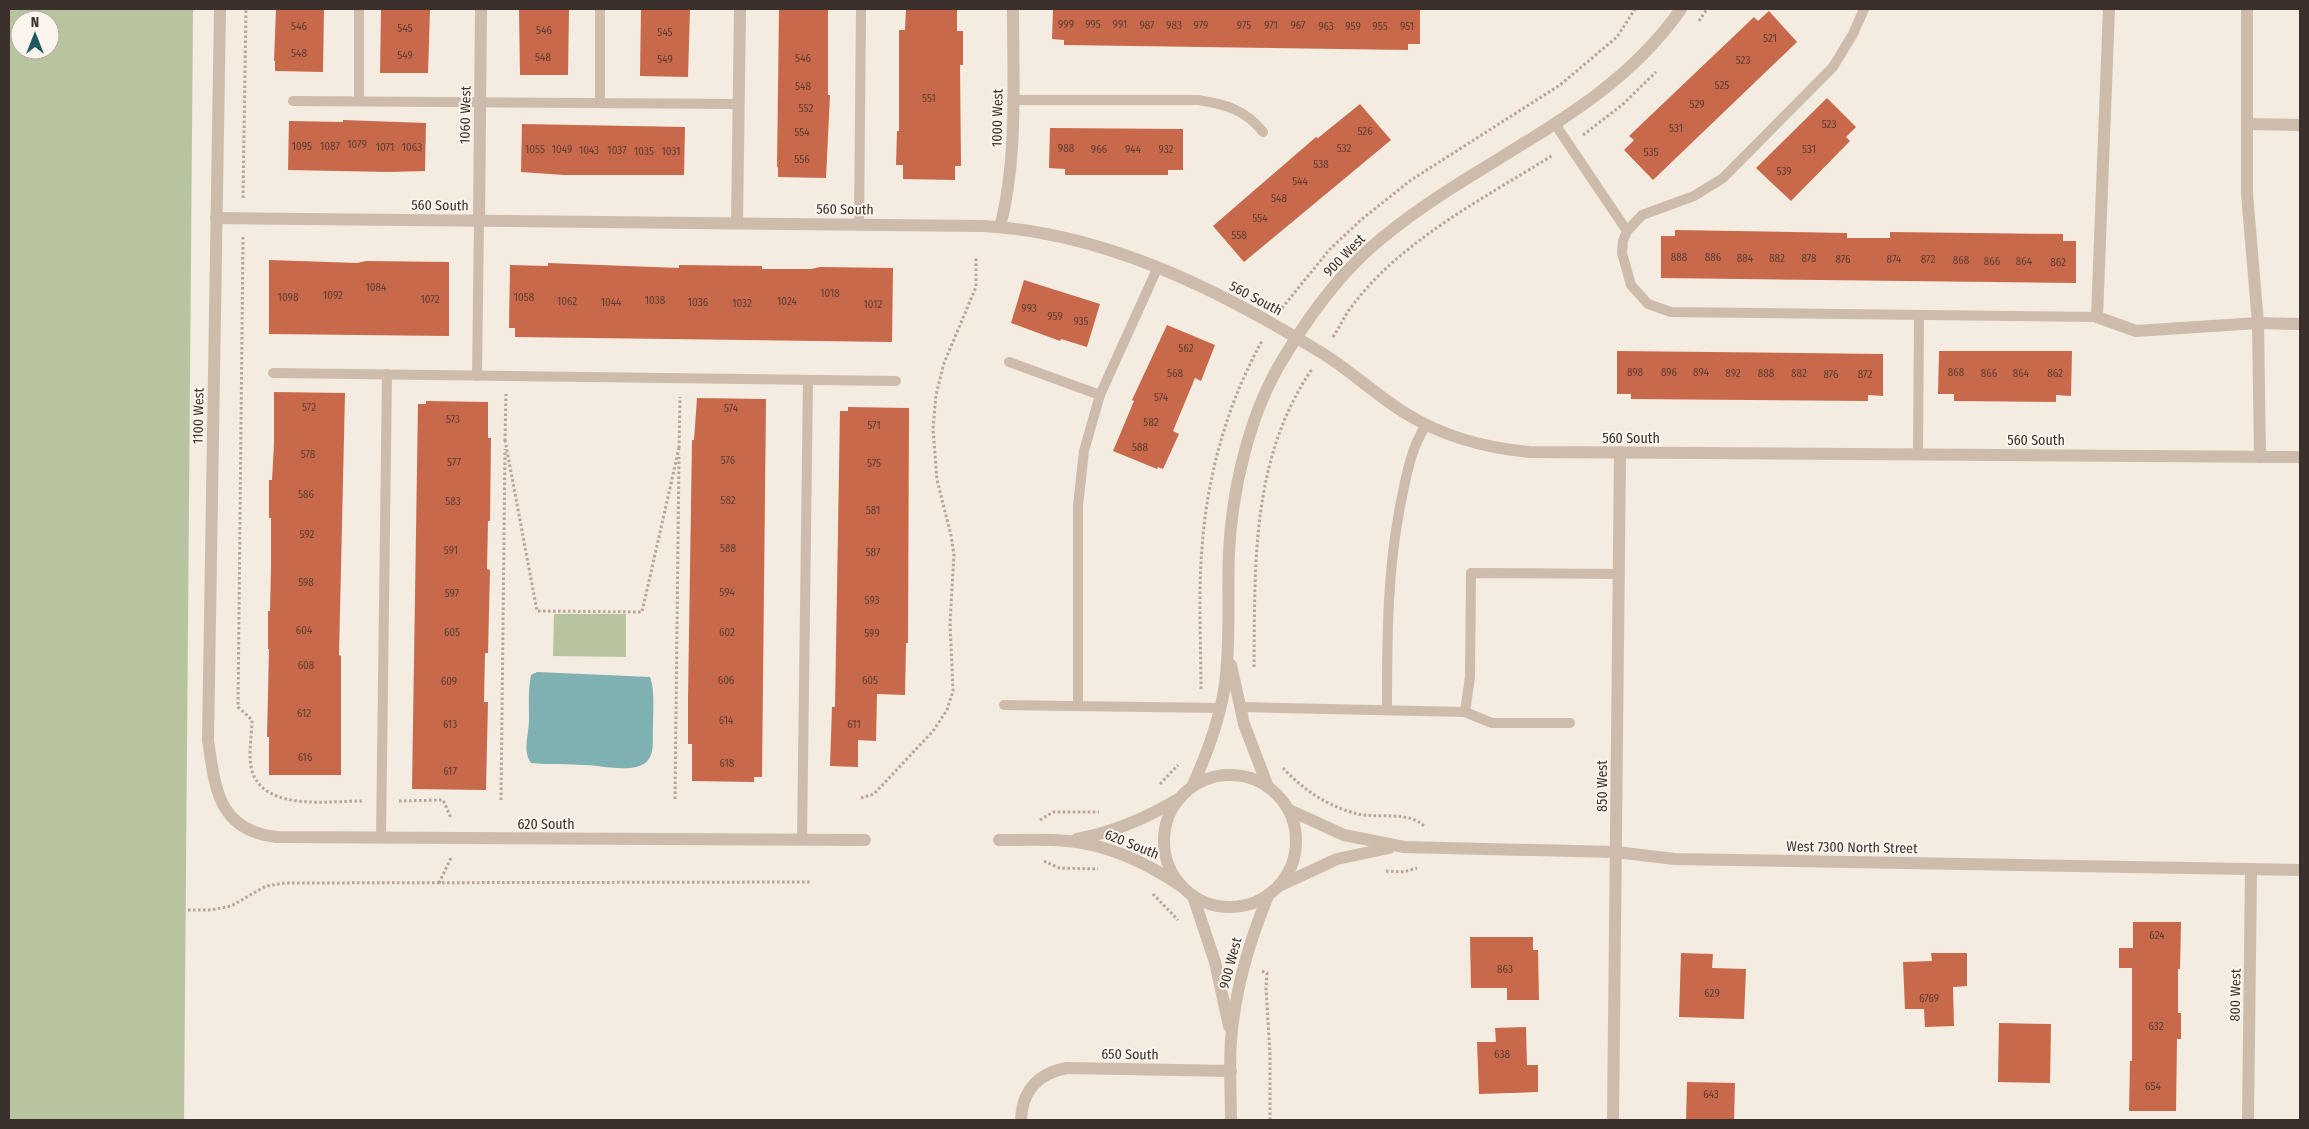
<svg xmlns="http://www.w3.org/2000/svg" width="2309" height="1129" viewBox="0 0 2309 1129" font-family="'Fira Sans Condensed',sans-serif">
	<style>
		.green { fill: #b8c4a0; fill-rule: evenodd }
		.water { fill: #7fb0b2 }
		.building { fill: #c8694b }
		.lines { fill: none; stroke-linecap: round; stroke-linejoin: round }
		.path { stroke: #b9a596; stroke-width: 3; stroke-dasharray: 2.5 2.5; stroke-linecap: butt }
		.service { stroke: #cdbbac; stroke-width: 10 }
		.minor { stroke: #cdbbac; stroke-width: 12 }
		.tertiary { stroke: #cdbbac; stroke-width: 12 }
		.labels { text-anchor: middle; stroke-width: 4; stroke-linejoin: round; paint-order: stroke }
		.number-label { font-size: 11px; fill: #5e3e33 }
		.street-label { font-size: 14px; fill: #3b302b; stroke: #fbf5ee }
	</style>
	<rect width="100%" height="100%" fill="#f4ebe1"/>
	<!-- green -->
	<g class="green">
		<path d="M9 9H193L184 1120H9ZM20 20H50V50H20Z"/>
		<polygon points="554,614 626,614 626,657 553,656"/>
	</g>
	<!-- water -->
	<path class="water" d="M537 672 650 677C655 689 653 713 653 726 652 737 655 751 648 760 637 775 600 765 585 765 567 764 549 765 531 763 522 750 529 734 529 720 529 704 528 691 531 675Z"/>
	<!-- building -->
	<g class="building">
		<polygon points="276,9 324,9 323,72 275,71 275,61 274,61"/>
		<polygon points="381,9 430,9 428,73 380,73"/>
		<polygon points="519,9 569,9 568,75 520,75"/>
		<polygon points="641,9 690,9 688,77 640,76"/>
		<polygon points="779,9 828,9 828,95 830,95 826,178 778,177 778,167 777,167"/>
		<polygon points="906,9 957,9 957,31 963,31 963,65 960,65 961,166 955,166 955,180 903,179 903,165 896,165 897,131 899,131 899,30 905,30"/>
		<polygon points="1053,9 1420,9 1420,44 1408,44 1408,50 1064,45 1064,40 1052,39"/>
		<polygon points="1769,11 1797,42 1653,180 1624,150 1634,140 1629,136 1754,17 1758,21"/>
		<polygon points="1827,98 1856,127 1846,137 1850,141 1791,201 1756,168"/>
		<polygon points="1360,104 1391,140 1244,262 1213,226 1316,137 1318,138"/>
		<polygon points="343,120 426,123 425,171 389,172 288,170 289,121 343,122"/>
		<polygon points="522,124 685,127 684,175 564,175 521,172"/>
		<polygon points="1050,128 1183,129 1183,170 1168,170 1168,175 1065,175 1065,169 1049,168"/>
		<polygon points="1675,230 1847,233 1847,238 1890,238 1890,232 2063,234 2063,241 2076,241 2076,283 1661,278 1661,236 1675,236"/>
		<polygon points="269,260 357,263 366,261 449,262 449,336 269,334"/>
		<polygon points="548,263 679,268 679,265 762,266 762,269 811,269 820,267 893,268 892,342 515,337 515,328 509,328 510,265 548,266"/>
		<polygon points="1024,280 1100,304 1087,347 1061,339 1060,341 1011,323"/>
		<polygon points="1167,325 1215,345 1201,381 1195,378 1173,431 1179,434 1163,469 1158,467 1157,469 1113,451 1134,401 1132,400"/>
		<polygon points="1617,351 1883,354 1883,396 1868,395 1868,401 1631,399 1631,394 1617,394"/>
		<polygon points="1939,351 2072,351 2071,396 2056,395 2056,402 1954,401 1954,394 1938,394"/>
		<polygon points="274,392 345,393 339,655 341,656 341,775 269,775 269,737 267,737 269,649 268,649 268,611 270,611 271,566 271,518 269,518 269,480 272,480 274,444"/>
		<polygon points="697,398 766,399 762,777 754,777 754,782 692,781 692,744 688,744 688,699 692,440 694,440"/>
		<polygon points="426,401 488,402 488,438 491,438 490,521 488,521 487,569 490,570 488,653 485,653 484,702 488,702 486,790 412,789 418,404 426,404"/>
		<polygon points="848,407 909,408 908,643 906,643 905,695 877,694 876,741 858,740 858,767 830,766 832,707 835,707 840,411 848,411"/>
		<polygon points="2133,922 2181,922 2180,969 2178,969 2178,1013 2181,1013 2181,1039 2177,1039 2176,1111 2129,1111 2130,1061 2132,1061 2132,968 2119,968 2119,948 2133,948"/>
		<polygon points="1470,937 1533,937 1533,950 1538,950 1539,1000 1507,1000 1507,988 1471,988"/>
		<polygon points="1681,953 1713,954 1712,968 1746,969 1744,1019 1679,1017"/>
		<polygon points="1931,953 1967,953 1967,986 1953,987 1954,1026 1925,1027 1924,1009 1905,1009 1903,962 1932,961"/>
		<polygon points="1999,1023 2051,1024 2050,1083 1998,1082"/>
		<polygon points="1526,1027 1527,1065 1538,1065 1538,1092 1479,1094 1477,1042 1496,1042 1495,1028"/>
		<polygon points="1687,1082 1735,1083 1734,1120 1686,1120"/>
	</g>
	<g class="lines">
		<!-- path -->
		<g class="path">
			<polyline points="1699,21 1707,9"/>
			<polyline points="1583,135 1622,105 1656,72"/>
			<polyline points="243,198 246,9"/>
			<path d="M243 237 238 707 252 720C252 736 247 759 253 774 268 811 330 801 362 801"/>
			<polyline points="1282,308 1330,249 1362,219 1411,180 1560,85 1617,37 1635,9"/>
			<path d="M1333 337C1339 328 1343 319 1349 310 1399 241 1483 199 1553 155"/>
			<polyline points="505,440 537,611 642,612 679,448"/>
			<polyline points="505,441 506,394"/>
			<polyline points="679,448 680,397"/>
			<path d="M1254 667C1255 563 1251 459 1312 369"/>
			<path d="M1201 689C1201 643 1198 595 1202 548 1207 476 1227 404 1262 341"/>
			<path d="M1283 768C1303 790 1329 807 1358 814 1379 819 1409 810 1425 827"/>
			<polyline points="1160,784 1178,765"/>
			<polyline points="861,798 874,794 933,731 947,710 953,691 950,623 954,555 951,535 937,480 933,429 936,395 944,363 976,287 976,256"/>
			<polyline points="675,799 679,457"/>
			<polyline points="501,800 505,449"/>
			<polyline points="399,801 443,800 451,818"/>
			<polyline points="1040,820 1053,812 1099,812"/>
			<polyline points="1044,861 1059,868 1098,869"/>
			<polyline points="1386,871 1404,872 1417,868"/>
			<polyline points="439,883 451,858"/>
			<polyline points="1153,894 1178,920"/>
			<polyline points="188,910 211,910 231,906 266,886 285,883 810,882"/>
			<polyline points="1262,971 1267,973 1266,988 1270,1054 1270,1120"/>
		</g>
		<!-- service -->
		<g class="service">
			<polyline points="359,9 359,101"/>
			<polyline points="1864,9 1853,34 1833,67 1723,178 1694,196 1642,215 1627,231 1623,241 1622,253 1631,285 1648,304 1671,312 2097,317"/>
			<path d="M1012 100H1198C1225 104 1246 110 1263 132"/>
			<polyline points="293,101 738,104"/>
			<polyline points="600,102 600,9"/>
			<polyline points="1555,124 1627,231"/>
			<polyline points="859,225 861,9"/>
			<polyline points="1009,362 1100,395"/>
			<polyline points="273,373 896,381"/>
			<polyline points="477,376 479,221"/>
			<polyline points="1918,454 1919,315"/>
			<polyline points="1004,705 1220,708"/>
			<polyline points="1078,706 1078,506 1084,451 1100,395 1157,269"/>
			<polyline points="1240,707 1465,712 1492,723 1570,723"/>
			<path d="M1387 710C1387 638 1387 567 1402 497 1407 471 1412 447 1426 425"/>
			<polyline points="1465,712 1470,677 1471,573 1619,574"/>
			<polyline points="381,838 387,374"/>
			<polyline points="802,840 808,380"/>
		</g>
		<!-- minor -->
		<g class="minor">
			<polyline points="2109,9 2097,317 2136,331 2258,323 2300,324"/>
			<polyline points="2247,9 2247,194 2258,323 2260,457"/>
			<polyline points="2247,124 2300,125"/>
			<path d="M216 218 982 226C1104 232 1220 290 1322 353 1351 371 1376 395 1405 413 1444 437 1484 448 1530 452L2300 457"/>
			<polyline points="479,221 481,9"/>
			<polyline points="737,223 740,9"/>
			<path d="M1000 227C1018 159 1013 79 1013 9"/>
			<polyline points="1289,810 1344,835 1404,847 1616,852 1675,859 2300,870"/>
			<path d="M1077 839C1115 832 1147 818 1180 798"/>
			<path d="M999 840C1022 840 1046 839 1068 841 1110 845 1147 863 1181 886"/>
			<polyline points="1281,885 1337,859 1389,848"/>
			<polyline points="1193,896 1215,962 1229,1026"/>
			<path d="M1021 1120C1022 1091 1038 1073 1067 1068L1231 1071"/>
			<path d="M1231 1120C1231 1094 1229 1066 1231 1040 1235 989 1249 942 1268 896"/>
			<polyline points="1613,1120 1620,452"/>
			<polyline points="2248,1120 2251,870"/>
		</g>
		<!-- tertiary -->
		<g class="tertiary">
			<path d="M220 9 208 740C215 788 218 831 277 837L865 840"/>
			<polyline points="1231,665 1244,724 1268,787"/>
			<circle cx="1230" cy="841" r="66"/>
			<path d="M1192 787C1207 754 1220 720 1225 684 1231 640 1227 596 1229 552 1232 489 1250 412 1283 359 1310 314 1341 271 1382 238 1479 157 1607 116 1681 9"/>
		</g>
	</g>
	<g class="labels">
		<!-- number labels -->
		<g class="number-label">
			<text x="1066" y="28">999</text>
			<text x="1093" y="28">995</text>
			<text x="1120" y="28">991</text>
			<text x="1147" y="29">987</text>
			<text x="1174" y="29">983</text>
			<text x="1201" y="29">979</text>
			<text x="1244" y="29">975</text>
			<text x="1271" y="29">971</text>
			<text x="1298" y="29">967</text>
			<text x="299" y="30">546</text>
			<text x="1326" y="30">963</text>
			<text x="1353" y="30">959</text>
			<text x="1380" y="30">955</text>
			<text x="1407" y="30">951</text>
			<text x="405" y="32">545</text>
			<text x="544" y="34">546</text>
			<text x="665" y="36">545</text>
			<text x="1770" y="42">521</text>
			<text x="299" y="57">548</text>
			<text x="405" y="59">549</text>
			<text x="543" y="61">548</text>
			<text x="803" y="62">546</text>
			<text x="665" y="63">549</text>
			<text x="1743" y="64">523</text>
			<text x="1722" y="89">525</text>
			<text x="803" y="90">548</text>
			<text x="929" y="102">551</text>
			<text x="1697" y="108">529</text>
			<text x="806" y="112">552</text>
			<text x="1829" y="128">523</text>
			<text x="1676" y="132">531</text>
			<text x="1365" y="135">526</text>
			<text x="802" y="136">554</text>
			<text x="357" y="148">1079</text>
			<text x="302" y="150">1095</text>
			<text x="330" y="150">1087</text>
			<text x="385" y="151">1071</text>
			<text x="412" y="151">1063</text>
			<text x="1066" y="152">988</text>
			<text x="1344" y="152">532</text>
			<text x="535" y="153">1055</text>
			<text x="562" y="153">1049</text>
			<text x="1099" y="153">966</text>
			<text x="1133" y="153">944</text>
			<text x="1166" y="153">932</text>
			<text x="1809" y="153">531</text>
			<text x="589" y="154">1043</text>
			<text x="617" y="154">1037</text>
			<text x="644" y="155">1035</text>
			<text x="671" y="155">1031</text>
			<text x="1651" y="156">535</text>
			<text x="802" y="163">556</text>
			<text x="1321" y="168">538</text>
			<text x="1784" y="175">539</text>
			<text x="1300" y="185">544</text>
			<text x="1279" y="202">548</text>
			<text x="1260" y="222">554</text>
			<text x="1239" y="239">558</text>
			<text x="1679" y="261">888</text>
			<text x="1713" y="261">886</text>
			<text x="1745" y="262">884</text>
			<text x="1777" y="262">882</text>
			<text x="1809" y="262">878</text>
			<text x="1843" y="263">876</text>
			<text x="1894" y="263">874</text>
			<text x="1928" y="263">872</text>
			<text x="1961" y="264">868</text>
			<text x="1992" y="265">866</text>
			<text x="2024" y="265">864</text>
			<text x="2058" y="266">862</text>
			<text x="376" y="291">1084</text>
			<text x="830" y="297">1018</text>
			<text x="333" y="299">1092</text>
			<text x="288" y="301">1098</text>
			<text x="524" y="301">1058</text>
			<text x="430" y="303">1072</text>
			<text x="655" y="304">1038</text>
			<text x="567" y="305">1062</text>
			<text x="787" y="305">1024</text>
			<text x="611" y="306">1044</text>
			<text x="698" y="306">1036</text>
			<text x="742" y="307">1032</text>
			<text x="873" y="308">1012</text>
			<text x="1029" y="312">993</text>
			<text x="1055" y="320">959</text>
			<text x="1081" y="325">935</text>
			<text x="1186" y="352">562</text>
			<text x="1635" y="376">898</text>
			<text x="1669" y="376">896</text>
			<text x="1701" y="376">894</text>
			<text x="1956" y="376">868</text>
			<text x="1175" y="377">568</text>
			<text x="1733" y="377">892</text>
			<text x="1766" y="377">888</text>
			<text x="1799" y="377">882</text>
			<text x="1989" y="377">866</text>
			<text x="2021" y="377">864</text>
			<text x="2055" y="377">862</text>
			<text x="1831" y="378">876</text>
			<text x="1865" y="378">872</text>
			<text x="1161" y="401">574</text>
			<text x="309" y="411">572</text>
			<text x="731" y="412">574</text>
			<text x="453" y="423">573</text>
			<text x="1151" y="426">582</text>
			<text x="874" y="429">571</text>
			<text x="1140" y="451">588</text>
			<text x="308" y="458">578</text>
			<text x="728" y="464">576</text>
			<text x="454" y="466">577</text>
			<text x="874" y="467">575</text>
			<text x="306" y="498">586</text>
			<text x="728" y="504">582</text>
			<text x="453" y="505">583</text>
			<text x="873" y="514">581</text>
			<text x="307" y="538">592</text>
			<text x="728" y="552">588</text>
			<text x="451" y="554">591</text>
			<text x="873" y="556">587</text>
			<text x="306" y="586">598</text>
			<text x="727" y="596">594</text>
			<text x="452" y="597">597</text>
			<text x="872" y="604">593</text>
			<text x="304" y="634">604</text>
			<text x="452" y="636">605</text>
			<text x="727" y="636">602</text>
			<text x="872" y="637">599</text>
			<text x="306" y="669">608</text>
			<text x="726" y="684">606</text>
			<text x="870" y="684">605</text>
			<text x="449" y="685">609</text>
			<text x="304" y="717">612</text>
			<text x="726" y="724">614</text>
			<text x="450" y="728">613</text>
			<text x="854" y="728">611</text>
			<text x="305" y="761">616</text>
			<text x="727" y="767">618</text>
			<text x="450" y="775">617</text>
			<text x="2157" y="939">624</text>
			<text x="1505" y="973">863</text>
			<text x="1712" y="997">629</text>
			<text x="1929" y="1002">6769</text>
			<text x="2156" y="1030">632</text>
			<text x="1502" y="1058">638</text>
			<text x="2153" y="1090">654</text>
			<text x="1711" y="1098">643</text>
		</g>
		<!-- street labels -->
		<g class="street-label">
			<text transform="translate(465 115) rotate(-89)" y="5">1060 West</text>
			<text transform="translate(997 118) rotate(-89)" y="5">1000 West</text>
			<text transform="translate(440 205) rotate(1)" y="5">560 South</text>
			<text transform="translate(845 209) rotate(1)" y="5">560 South</text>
			<text transform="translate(1344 255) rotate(-46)" y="5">900 West</text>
			<text transform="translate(1256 298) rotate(28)" y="5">560 South</text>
			<text transform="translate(198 416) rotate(-89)" y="5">1100 West</text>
			<text x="1631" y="443">560 South</text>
			<text x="2036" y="445">560 South</text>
			<text transform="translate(1602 786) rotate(-90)" y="5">850 West</text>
			<text x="546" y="829">620 South</text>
			<text transform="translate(1132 844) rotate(22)" y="5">620 South</text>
			<text transform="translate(1852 847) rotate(1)" y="5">West 7300 North Street</text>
			<text transform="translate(1230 963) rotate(-75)" y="5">900 West</text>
			<text transform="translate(2235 995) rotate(-89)" y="5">800 West</text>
			<text transform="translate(1130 1054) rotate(1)" y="5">650 South</text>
		</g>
	</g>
	<!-- border -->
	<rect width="2309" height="1129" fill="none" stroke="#3b302b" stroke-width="20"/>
	<!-- north arrow -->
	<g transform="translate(35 35)"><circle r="24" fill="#fbf5ee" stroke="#aea6a0"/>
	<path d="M0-4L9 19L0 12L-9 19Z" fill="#1f5a5e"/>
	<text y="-8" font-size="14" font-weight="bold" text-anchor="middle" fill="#3b302b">N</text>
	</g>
</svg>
